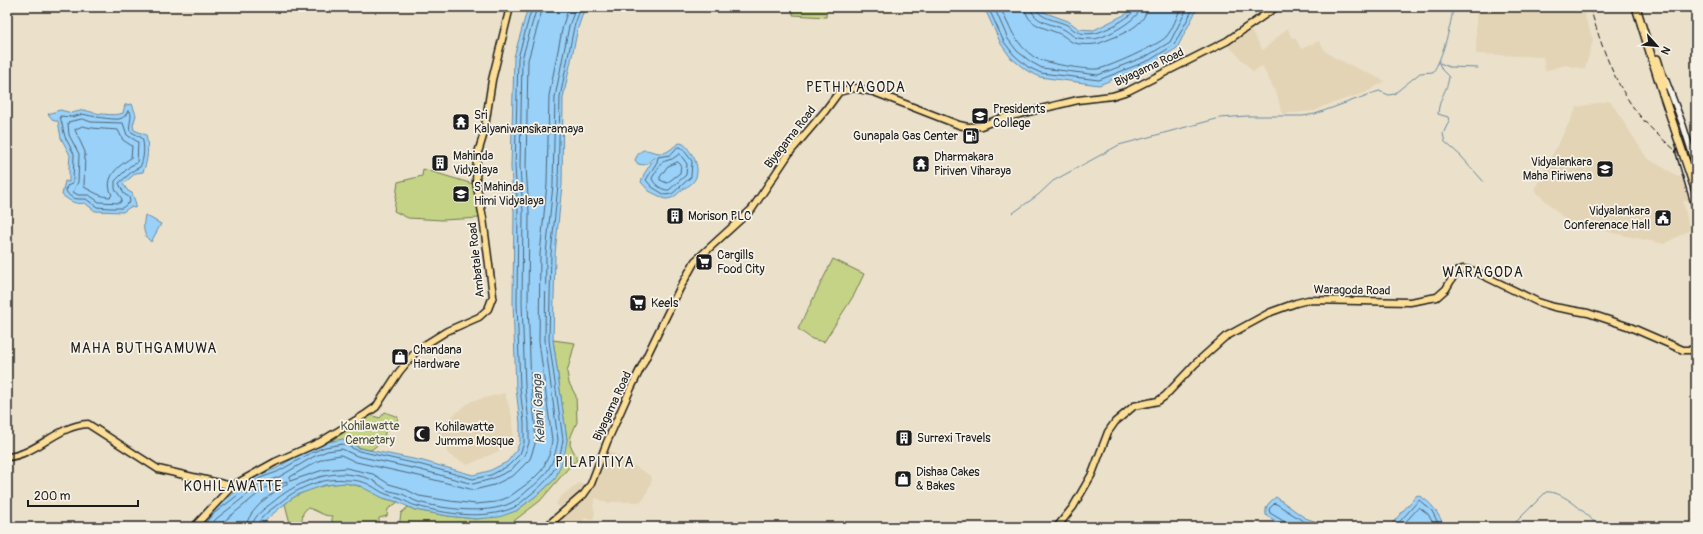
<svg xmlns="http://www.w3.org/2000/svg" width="1703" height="534" viewBox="0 0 1703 534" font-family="Pangolin,sans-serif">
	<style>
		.built { fill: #e3d4b6 }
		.green { fill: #c5d386; stroke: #707851 }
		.water { fill: #99d1f9; stroke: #6789a1 }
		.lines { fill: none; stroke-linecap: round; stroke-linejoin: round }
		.shore { stroke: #4e6474; stroke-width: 1 }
		.stream { stroke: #6789a1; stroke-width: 1 }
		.minor-casing { stroke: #1c1c1c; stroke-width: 8 }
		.major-casing { stroke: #1c1c1c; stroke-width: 9 }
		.highway-casing { stroke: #1c1c1c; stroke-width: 10 }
		.minor { stroke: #f7f3e8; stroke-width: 5 }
		.major { stroke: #fcde96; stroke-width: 6 }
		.highway { stroke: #fcde96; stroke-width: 7 }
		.rail { stroke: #1c1c1c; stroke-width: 1; stroke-dasharray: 6 3; stroke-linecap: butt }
		.highway-bridge-casing { stroke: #1c1c1c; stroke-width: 10; stroke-linecap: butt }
		.highway-bridge { stroke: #fcde96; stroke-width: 7 }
		.labels { text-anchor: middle; stroke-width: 3.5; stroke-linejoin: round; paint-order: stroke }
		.street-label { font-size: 12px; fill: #1c1c1c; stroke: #f7f3e8 }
		.poi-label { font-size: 12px; fill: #1c1c1c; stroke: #f7f3e8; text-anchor: start }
		.park-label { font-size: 12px; fill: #4f533c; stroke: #f7f3e8 }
		.water-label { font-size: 13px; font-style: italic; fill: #42525e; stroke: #f7f3e8 }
		.quarter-label { font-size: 14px; letter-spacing: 1px; fill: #1c1c1c; stroke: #f7f3e8 }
	</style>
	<rect width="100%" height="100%" fill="#ebe1cb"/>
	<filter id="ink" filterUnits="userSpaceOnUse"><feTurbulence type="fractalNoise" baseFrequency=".025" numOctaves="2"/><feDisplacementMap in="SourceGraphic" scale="8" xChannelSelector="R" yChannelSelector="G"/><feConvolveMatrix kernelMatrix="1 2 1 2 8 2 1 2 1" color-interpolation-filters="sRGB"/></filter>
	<g filter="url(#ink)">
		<!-- built -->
		<g class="built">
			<polygon points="1465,7 1582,7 1593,40 1585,69 1565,65 1545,71 1543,57 1476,54 1476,8"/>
			<polygon points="1288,28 1291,37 1296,39 1301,49 1319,41 1326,52 1335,58 1385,81 1365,93 1324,106 1315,111 1282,114 1277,95 1262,66 1253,72 1228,45 1251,31 1263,50"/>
			<polygon points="1608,101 1611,102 1647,158 1683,179 1689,200 1683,202 1690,230 1664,244 1570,224 1534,190 1577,107"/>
			<polygon points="505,393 512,416 513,435 499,451 468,465 449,455 436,429 471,401"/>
			<polygon points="605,448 651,476 652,480 644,499 641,502 611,502 609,504 596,498 593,505 595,513 593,519 591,520 587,518 584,519 580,527 571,527 558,516 563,511 556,504 560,497 579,483 589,486"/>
		</g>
		<!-- green -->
		<g class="green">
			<polygon points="793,7 827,7 826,17 793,15"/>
			<polygon points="423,169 473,184 480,218 442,220 408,218 394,211 398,182 422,176"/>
			<polygon points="833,259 864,274 854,295 824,342 812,339 798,329"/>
			<polygon points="553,340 575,343 567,372 569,383 576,396 577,422 571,436 570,445 578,459 571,465 540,501 506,527 399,527 401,513 408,507 415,510 448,516 476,519 516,511 541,492 555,479 567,440"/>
			<path d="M385 412 398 417 397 421 385 432 384 440 371 450C355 448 348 441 331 441L370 415 380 418Z"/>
			<path d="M345 483 368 488 383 498 398 502 388 509 387 516 379 518V527H332V516C321 516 318 510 307 508L303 513 302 520 291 527 285 504C300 490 324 484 345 483Z"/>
		</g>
		<!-- water -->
		<g class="water">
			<polygon points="528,7 585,7 578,28 563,98 562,185 555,254 553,340 567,440 564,457 555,479 541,492 516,511 499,517 476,519 448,516 415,510 398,502 383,498 360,486 345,483 325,485 299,494 291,499 269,517 260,527 197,527 209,512 258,475 275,469 309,449 324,443 343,439 359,448 423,461 473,475 489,471 507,462 516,451 520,442 520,423 516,388 513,303 514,212 511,167 514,57"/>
			<polygon points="984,7 1038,7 1046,13 1068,21 1079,29 1094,30 1126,14 1133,7 1198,7 1177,48 1151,64 1099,85 1040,77 1026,70 1011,58 1001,44"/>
			<path d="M132 104 136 115 133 125 134 130 146 135C149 147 148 160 143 172L136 173 123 184 128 191 132 193 136 204 135 208 130 207 123 212 95 211 85 203C75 205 70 201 62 195L65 181 69 182V167L70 155 61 138 58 121H54L48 114 60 110 72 113 84 110C92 113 115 117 123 113L125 105Z"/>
			<path d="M680 143C686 144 687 148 691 153 697 161 701 176 691 184 689 186 686 187 683 189 677 194 674 199 665 199L649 191 641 182 644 174 655 157C647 161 650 167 638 164L635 160C643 142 649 154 663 153 670 152 674 145 680 143Z"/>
			<path d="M145 215 161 224 151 242C142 234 143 226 145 215Z"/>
			<path d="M1417 495C1432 501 1438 514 1445 527H1389Z"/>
			<path d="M1276 497 1305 518 1332 527H1285L1266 515C1265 506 1268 503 1276 497Z"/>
		</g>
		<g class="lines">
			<!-- shore -->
			<g class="shore">
				<polyline points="543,7 528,60 526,167 529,212 528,303 531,387 535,423 535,444 530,459 514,475 494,485 474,490 419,476 356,462 341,455 328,457 316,462 290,477 290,481 323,470 346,468 373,474 389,484 403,488 419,496 450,501 476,504 496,502 509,497 531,481 542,470 550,453 552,440 539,341 540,254 547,184 549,96 563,25 569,7"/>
				<polyline points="988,7 1004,42 1014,55 1028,67 1041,73 1099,80 1150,60 1174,45 1194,7"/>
				<polyline points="994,7 1008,39 1017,51 1031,62 1042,68 1098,75 1147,56 1170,42 1188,7"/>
				<path d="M1000 7C1009 26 1016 45 1034 57 1042 63 1086 70 1097 69 1106 69 1160 44 1166 37 1173 29 1177 16 1181 7"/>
				<path d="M1025 7C1026 27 1049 28 1062 35 1067 38 1070 42 1075 43 1082 45 1093 45 1100 43 1116 36 1146 28 1147 7"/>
				<path d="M1031 7C1032 23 1055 24 1065 30 1070 33 1073 37 1078 38 1083 39 1089 39 1094 39 1105 38 1140 19 1141 7"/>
				<path d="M1036 7C1038 19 1058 20 1067 25 1071 27 1075 32 1080 33 1084 34 1091 34 1096 33 1105 31 1135 16 1136 7"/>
				<path d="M128 111H130C133 118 128 124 130 131L142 138C145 146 144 160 140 167L134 170 119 183 124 194 129 197 130 202 122 208H109L97 207 86 199C77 199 71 200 66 191L67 186 72 184 73 182 74 154 65 137 60 116 72 117 83 114C89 116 113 120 119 119 124 118 126 115 128 111Z"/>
				<polygon points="83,119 91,122 123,123 127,135 138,142 137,163 130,166 115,181 115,189 122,199 120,203 99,202 89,195 78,195 73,192 78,182 79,154 69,135 68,124 69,122"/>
				<path d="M83 126C91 129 108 129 118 130L123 140 132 146 131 158C118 166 103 178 112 195L110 197C100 197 92 191 84 187L85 152 75 130Z"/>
				<polygon points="678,147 682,148 692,161 691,177 672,194 665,195 652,187 646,180 657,162 658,157 670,155"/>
				<path d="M680 154 687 164 686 175 669 190C663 191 653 184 652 178L662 162 672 159Z"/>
				<polygon points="678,162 681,165 680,173 667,183 660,180 660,177 667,167"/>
				<polyline points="202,527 212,515 260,478 277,472 311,453 325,447 343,444 359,451 422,465 473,479 491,475 508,466 520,454 524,443 524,423 520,388 517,303 518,212 515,167 518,58 532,7"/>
				<polyline points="209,527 216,519 262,483 279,477 313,457 327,451 342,449 357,456 421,470 473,484 492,479 511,470 524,456 529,443 529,423 525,387 522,303 523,212 520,167 522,59 537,7"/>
				<path d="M217 527 265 488 287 481V484C274 491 247 511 246 527"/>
				<path d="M252 527C253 514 269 506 278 498 296 484 321 473 345 474 354 475 364 476 372 480 377 483 382 487 387 490 392 492 397 492 402 494 407 496 412 500 418 502 444 509 486 515 511 503 517 500 523 495 528 490 547 476 554 464 558 440L545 341 546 254 553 185 555 97 569 26 576 7"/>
				<path d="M257 527C259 516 274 508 282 501 299 487 324 477 347 480 354 480 363 481 370 485 376 488 380 492 386 494 391 496 396 497 401 499 406 501 411 505 417 506 446 514 484 520 513 508 519 505 525 499 530 495 551 479 559 466 563 440L549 340 551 254 558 185 560 97 574 27 581 7"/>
				<polyline points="1286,527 1285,522 1270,513 1269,509 1275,503 1303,521 1319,527"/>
				<polyline points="1395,527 1419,500 1432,511 1440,527"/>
				<polyline points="1401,527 1419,507 1428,514 1435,527"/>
			</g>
			<!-- stream -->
			<g class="stream">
				<path d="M1439 63 1442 70 1449 77C1447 92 1439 97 1438 114L1448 117 1449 121 1443 134 1445 142 1461 156 1483 181"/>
				<polyline points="1440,63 1449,67 1478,68"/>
				<path d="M1013 213 1038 195 1053 181 1119 145 1220 118 1247 116H1303L1315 114 1379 91 1389 95 1394 94 1420 73 1433 72C1442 60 1452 22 1453 7"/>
				<path d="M1511 527 1546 492C1563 490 1588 515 1599 527"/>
			</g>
			<!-- minor casing -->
			<g class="minor-casing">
				<g id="minor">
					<polyline points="1665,78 1683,125 1696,166"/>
					<polyline points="1679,152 1696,210"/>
				</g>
			</g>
			<!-- major casing -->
			<g class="major-casing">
				<g id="major">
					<path d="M7 457C36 455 58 425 88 424L158 469 232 486"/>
					<polyline points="194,527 232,486 275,462 320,442 366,414 376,407 399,372 418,349 447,331 479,317 488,309 493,296 483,218 476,182 477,156 484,133 492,80 510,7"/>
					<polyline points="546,527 584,494 591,484 607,442 631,388 680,288 695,261 752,209 790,152 825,111 839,92 854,88 874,92 959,125 968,127 981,126 999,119 1078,100 1112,96 1128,91 1227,41 1276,7"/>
					<polyline points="1057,527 1073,507 1092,474 1108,432 1115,422 1134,406 1158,401 1165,396 1195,364 1225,337 1271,312 1296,303 1308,300 1410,302 1437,297 1446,289 1456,272 1463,269 1474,271 1538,302 1554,307 1588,313 1630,327 1683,350 1696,350"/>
				</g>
			</g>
			<!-- highway casing -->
			<g class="highway-casing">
				<g id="highway">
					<polyline points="1636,7 1663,94"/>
					<polyline points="1657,59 1665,85"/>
				</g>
			</g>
			<!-- minor -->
			<use href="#minor" class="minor"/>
			<!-- major -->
			<use href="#major" class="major"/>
			<!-- highway -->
			<use href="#highway" class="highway"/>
			<!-- rail -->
			<path class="rail" d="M1590 7C1602 49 1617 92 1647 124 1662 140 1679 153 1696 167"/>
			<!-- highway-bridge casing -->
			<g class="highway-bridge-casing">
				<polyline id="highway-bridge" points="1663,94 1696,192"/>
			</g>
			<!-- highway-bridge -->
			<use href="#highway-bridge" class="highway-bridge"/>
		</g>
	</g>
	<!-- icons -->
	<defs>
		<g id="school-square" transform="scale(0.9)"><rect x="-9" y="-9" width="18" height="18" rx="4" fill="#1c1c1c" stroke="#f7f3e8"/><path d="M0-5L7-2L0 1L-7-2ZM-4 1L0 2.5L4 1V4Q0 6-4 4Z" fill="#fff"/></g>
		<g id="temple-square" transform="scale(0.9)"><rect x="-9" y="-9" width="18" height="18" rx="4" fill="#1c1c1c" stroke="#f7f3e8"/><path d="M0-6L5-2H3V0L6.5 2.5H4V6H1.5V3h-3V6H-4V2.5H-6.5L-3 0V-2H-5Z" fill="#fff"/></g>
		<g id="fuel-square" transform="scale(0.9)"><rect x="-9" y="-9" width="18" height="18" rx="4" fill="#1c1c1c" stroke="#f7f3e8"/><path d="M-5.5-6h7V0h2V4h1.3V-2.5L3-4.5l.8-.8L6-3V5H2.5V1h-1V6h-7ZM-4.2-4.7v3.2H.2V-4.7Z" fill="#fff"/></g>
		<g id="building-square" transform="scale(0.9)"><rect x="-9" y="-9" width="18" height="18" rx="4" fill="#1c1c1c" stroke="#f7f3e8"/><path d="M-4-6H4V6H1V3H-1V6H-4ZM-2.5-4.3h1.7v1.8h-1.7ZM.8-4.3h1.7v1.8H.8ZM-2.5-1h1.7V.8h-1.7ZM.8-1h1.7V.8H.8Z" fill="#fff"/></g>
		<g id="university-square" transform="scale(0.9)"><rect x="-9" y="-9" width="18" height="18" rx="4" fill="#1c1c1c" stroke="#f7f3e8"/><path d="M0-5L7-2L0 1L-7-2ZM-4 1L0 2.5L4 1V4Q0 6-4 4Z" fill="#fff"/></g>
		<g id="civic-square" transform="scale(0.9)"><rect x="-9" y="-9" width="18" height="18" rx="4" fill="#1c1c1c" stroke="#f7f3e8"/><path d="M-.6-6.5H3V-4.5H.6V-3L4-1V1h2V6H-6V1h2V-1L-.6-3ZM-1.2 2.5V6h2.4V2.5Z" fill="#fff"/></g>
		<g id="supermarket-square" transform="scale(0.9)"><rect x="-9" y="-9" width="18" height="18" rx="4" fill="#1c1c1c" stroke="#f7f3e8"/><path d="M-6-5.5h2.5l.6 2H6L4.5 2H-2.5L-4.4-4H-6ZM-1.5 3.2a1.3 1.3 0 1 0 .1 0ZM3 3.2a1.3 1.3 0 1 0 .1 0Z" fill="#fff"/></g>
		<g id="shop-square" transform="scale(0.9)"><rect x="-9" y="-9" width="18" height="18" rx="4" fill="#1c1c1c" stroke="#f7f3e8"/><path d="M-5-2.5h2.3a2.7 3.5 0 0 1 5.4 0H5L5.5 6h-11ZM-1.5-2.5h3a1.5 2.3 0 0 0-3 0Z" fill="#fff"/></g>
		<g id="mosque-square" transform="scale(0.9)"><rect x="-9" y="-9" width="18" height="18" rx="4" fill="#1c1c1c" stroke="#f7f3e8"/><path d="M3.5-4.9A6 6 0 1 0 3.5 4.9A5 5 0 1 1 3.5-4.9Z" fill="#fff"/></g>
	</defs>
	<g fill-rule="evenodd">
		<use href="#school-square" x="980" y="116"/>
		<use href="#temple-square" x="461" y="122"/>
		<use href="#fuel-square" x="971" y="136"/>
		<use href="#building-square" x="440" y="163"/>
		<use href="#temple-square" x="921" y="164"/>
		<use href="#university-square" x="1605" y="169"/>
		<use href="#school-square" x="461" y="194"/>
		<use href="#building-square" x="675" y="216"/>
		<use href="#civic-square" x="1663" y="218"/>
		<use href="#supermarket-square" x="704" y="262"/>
		<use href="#supermarket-square" x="638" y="303"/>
		<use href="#shop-square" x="400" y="357"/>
		<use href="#mosque-square" x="422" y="434"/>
		<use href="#building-square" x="904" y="438"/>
		<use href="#shop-square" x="903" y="479"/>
	</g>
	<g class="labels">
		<!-- street labels -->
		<g class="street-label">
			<text transform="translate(1149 67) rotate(-25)" y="4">Biyagama Road</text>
			<text transform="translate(790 137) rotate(-52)" y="4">Biyagama Road</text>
			<text transform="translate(476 260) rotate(-96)" y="4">Ambatale Road</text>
			<text transform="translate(1352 290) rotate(1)" y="4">Waragoda Road</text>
			<text transform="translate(612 406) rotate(-65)" y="4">Biyagama Road</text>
		</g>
		<!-- poi labels -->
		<g class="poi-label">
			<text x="993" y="113">Presidents<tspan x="993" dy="14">College</tspan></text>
			<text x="474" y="119">Sri<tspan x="474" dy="14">Kalyaniwansikaramaya</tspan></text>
			<text x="958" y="140" text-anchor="end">Gunapala Gas Center</text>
			<text x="453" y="160">Mahinda<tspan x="453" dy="14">Vidyalaya</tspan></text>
			<text x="934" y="161">Dharmakara<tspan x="934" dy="14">Piriven Viharaya</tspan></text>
			<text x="1592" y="166" text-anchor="end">Vidyalankara<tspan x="1592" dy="14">Maha Piriwena</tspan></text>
			<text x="474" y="191">S Mahinda<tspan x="474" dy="14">Himi Vidyalaya</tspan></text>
			<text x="1650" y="215" text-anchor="end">Vidyalankara<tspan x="1650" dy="14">Conferenace Hall</tspan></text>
			<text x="688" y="220">Morison PLC</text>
			<text x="717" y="259">Cargills<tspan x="717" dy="14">Food City</tspan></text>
			<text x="651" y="307">Keels</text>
			<text x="413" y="354">Chandana<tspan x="413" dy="14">Hardware</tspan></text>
			<text x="435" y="431">Kohilawatte<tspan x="435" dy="14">Jumma Mosque</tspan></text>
			<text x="917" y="442">Surrexi Travels</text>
			<text x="916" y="476">Dishaa Cakes<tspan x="916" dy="14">&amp; Bakes</tspan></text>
		</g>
		<!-- park labels -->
		<g class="park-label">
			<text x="370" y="430">Kohilawatte<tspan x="370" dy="14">Cemetary</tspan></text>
		</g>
		<!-- water labels -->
		<g class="water-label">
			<text transform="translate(538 409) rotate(-93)" y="5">Kelani Ganga</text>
		</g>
		<!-- quarter labels -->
		<g class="quarter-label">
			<text x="856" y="92">PETHIYAGODA</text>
			<text x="1483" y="277">WARAGODA</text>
			<text x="144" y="353">MAHA BUTHGAMUWA</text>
			<text x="595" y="467">PILAPITIYA</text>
			<text x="233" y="491">KOHILAWATTE</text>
		</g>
	</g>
	<!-- margin -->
	<rect width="1703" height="534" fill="none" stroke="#f7f3e8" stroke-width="24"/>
	<rect x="12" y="12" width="1679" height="510" fill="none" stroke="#1c1c1c" stroke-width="1.5" filter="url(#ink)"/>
	<!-- north arrow -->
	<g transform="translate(1657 46) rotate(117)" stroke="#f7f3e8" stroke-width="3" paint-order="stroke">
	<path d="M0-3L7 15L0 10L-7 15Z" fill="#1c1c1c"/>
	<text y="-6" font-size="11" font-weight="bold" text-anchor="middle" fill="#1c1c1c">N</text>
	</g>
	<!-- scale -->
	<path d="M28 500v6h110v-6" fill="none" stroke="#1c1c1c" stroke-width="2"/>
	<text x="34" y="500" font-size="12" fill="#1c1c1c" stroke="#f7f3e8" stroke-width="3" paint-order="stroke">200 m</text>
</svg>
